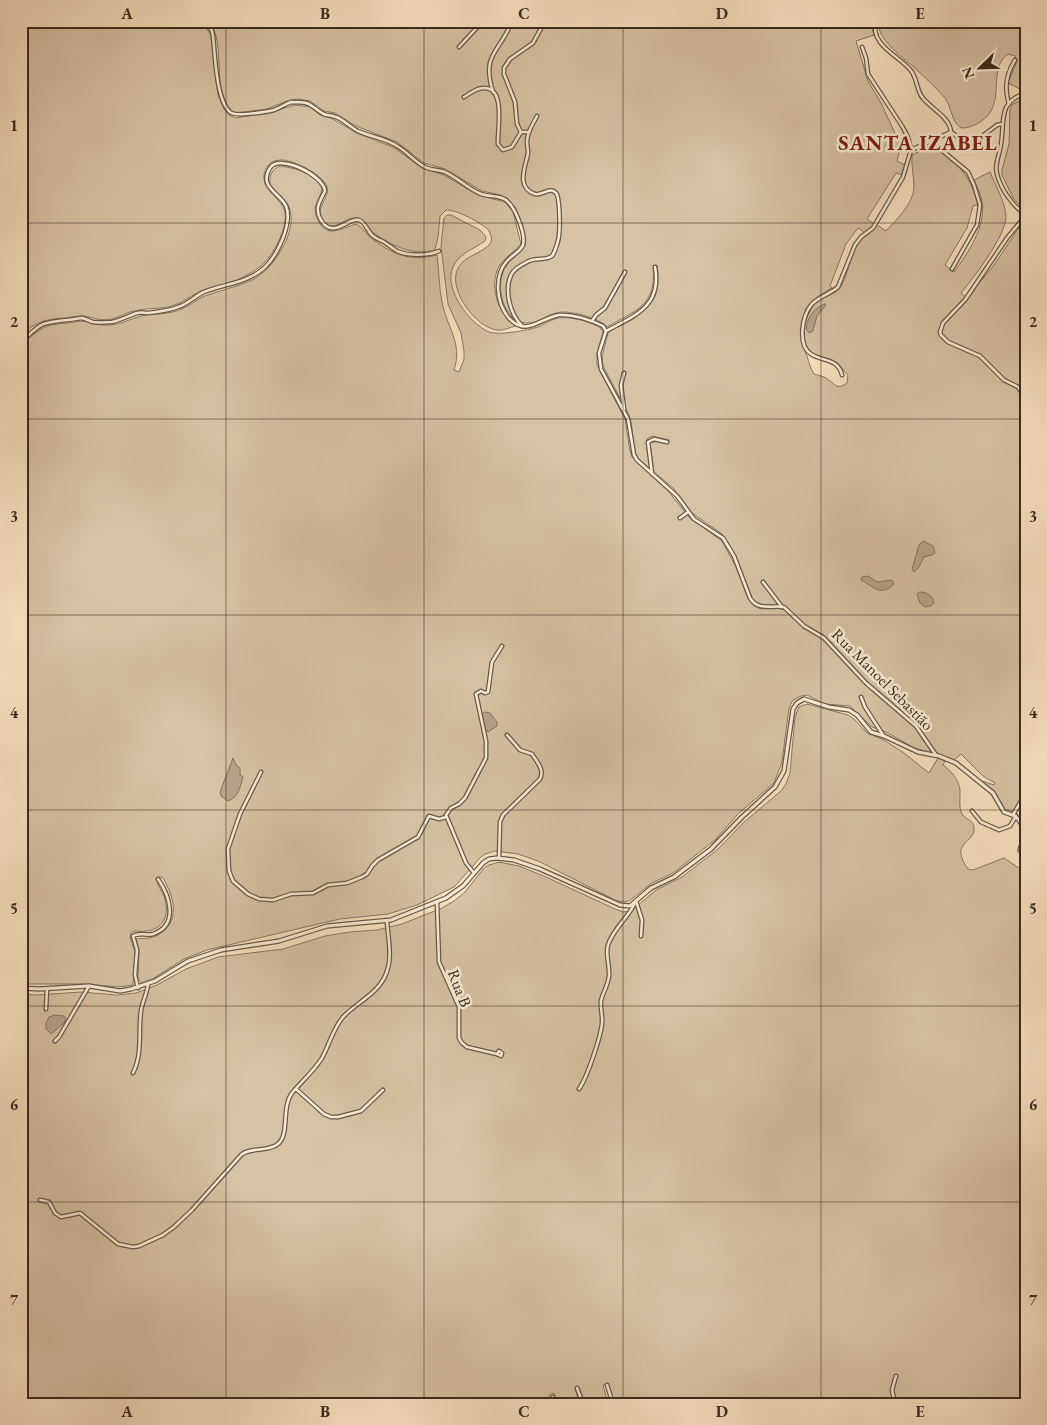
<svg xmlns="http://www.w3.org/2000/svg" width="1047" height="1425" viewBox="0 0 1047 1425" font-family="'EB Garamond',serif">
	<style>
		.green { fill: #d7c2a5; stroke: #887663 }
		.water { fill: #b7a38a; stroke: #847360 }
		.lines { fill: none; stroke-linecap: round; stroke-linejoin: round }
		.minor-casing { stroke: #685849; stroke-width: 5 }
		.tertiary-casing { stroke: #685849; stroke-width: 5.5 }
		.minor { stroke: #faecd6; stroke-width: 2.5 }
		.tertiary { stroke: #faecd6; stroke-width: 3 }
		.grid { fill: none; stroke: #382a21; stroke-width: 1; stroke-opacity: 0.55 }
		.labels { text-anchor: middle; stroke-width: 5; stroke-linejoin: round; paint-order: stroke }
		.street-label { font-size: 16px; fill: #382a21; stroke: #faecd6 }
		.district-label { font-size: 21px; font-weight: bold; letter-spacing: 1px; fill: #7a1f14; stroke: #faecd6 }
		.neatline { fill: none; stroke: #382a21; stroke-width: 2 }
		.grid-label { font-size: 16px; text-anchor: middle; font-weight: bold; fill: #382a21 }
	</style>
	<rect width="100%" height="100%" fill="#f8e1c0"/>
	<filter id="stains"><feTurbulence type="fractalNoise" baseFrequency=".004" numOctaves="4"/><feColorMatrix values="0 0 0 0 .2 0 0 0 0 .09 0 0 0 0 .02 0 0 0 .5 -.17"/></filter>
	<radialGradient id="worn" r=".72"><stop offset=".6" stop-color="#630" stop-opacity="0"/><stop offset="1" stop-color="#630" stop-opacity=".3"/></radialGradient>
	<!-- green -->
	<g class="green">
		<path d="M21 21H202L211 35 218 95 224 109 229 115 236 118 270 112 295 105 310 107 320 115 333 119 359 134 393 147 422 168 444 175 478 195 505 202 513 212 521 244C515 251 507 256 501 263 487 283 498 314 516 326 510 327 503 331 497 330 476 328 447 289 458 268 465 255 482 254 491 243 492 238 491 235 489 231 483 223 455 209 446 210L440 216 438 237 435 250C414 256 392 246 375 234 368 229 366 218 355 218 345 217 334 233 324 222 313 209 330 199 327 187 324 175 295 161 283 160 277 160 270 161 267 167 255 187 281 196 285 212 288 228 273 256 261 266 253 272 244 277 235 281 225 285 215 286 206 289 192 294 182 304 168 307 157 309 145 308 134 311 124 313 116 319 106 320 98 320 91 317 83 316 77 316 71 317 65 318 46 319 34 322 21 336Z"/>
		<path d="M209 21H872V28L874 35 856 41 868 81 881 103 900 144V149L897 161 905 165 902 175 896 173 867 219 874 224 865 233 858 228 846 244 830 286 832 288C803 303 793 325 807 356 809 362 810 368 814 374 818 375 822 376 826 378 834 383 837 391 847 383L848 375C843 371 841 365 836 362 828 357 817 358 811 352 798 340 805 314 816 303 822 297 833 295 839 289 847 280 850 255 858 243 863 236 872 233 877 225L886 231C897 219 913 204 914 187 914 176 911 166 912 155L932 145C956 161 971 175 978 205L973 206 967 228 945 265 954 272C968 253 986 227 982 202 981 195 977 187 974 180L990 172C995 185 1005 201 1006 216 1006 236 974 277 961 293L967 298 994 265 1024 220 1026 221V408H1024L1021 413 1026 416V799L1022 796 1013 812 1005 810 994 792 976 779 994 785 995 783 983 776 961 754 954 760 936 753 914 721 866 681 824 635 802 623 789 609 783 605 764 581 762 582 780 605C770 606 761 607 753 600L738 561 722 534 692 513 673 488 654 472 650 443 659 441 668 444 669 440 652 436 648 438 646 442 650 469 639 459 635 452 631 422 629 415 603 366 602 356 608 333C638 310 664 311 657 265L653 266C657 306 636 310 607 327 600 318 567 309 556 313 546 316 538 323 527 323 505 323 497 292 502 275 506 259 521 256 525 245L519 217 516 208 508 199 501 195 482 191 445 169 424 163 397 142 356 126 335 113 324 111 310 101 298 99 287 101 267 109 236 113 232 112C210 86 227 45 209 21Z"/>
		<path d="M880 21H1026V90H1022L1008 83 1017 61 1015 56 1008 54C986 69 1008 105 980 122 974 126 968 128 961 128 951 121 952 108 945 98 937 89 927 79 918 71 907 60 873 38 880 21Z"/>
		<polygon points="1026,98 1026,211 1013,198 1002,175 1002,170 1009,144 1010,109 1013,104"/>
		<path d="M280 166C295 168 317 174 322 189 321 196 316 202 315 208 315 213 317 220 320 224 329 238 344 227 356 224 363 227 365 233 370 237 391 254 410 262 437 255 439 271 439 287 442 302 447 328 463 343 454 370L459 372 464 359V351L461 333 448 304 441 246 444 218 447 215H451L480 230 486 237 485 241C474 249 459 253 453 267 443 289 470 324 489 332 499 336 528 330 538 327 545 324 552 319 559 318 572 316 589 322 600 327L603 332 597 354V365L625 419 630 451 632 457 668 491 690 518 722 541 736 567 748 598 754 606 761 609 779 608 786 610 804 628 823 638 868 687 913 725 932 753 914 748 888 733 872 727 850 706 825 704 807 695 801 696 793 700 789 708 782 762 774 783 738 814 715 840 673 873 652 883 629 901 625 902 617 901 538 861 518 854 495 851 485 854 480 858 454 887 417 905 388 914 340 919 207 950 184 959 152 979 142 983 138 978 139 951 136 939C142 938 149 939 156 936 181 924 175 898 163 878L160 877 157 879C157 885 160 888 163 894 170 909 167 929 146 931 142 932 138 931 134 931L131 933 130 937 135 952 133 985 119 987 83 984H21V346C39 329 42 325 67 323 72 323 77 321 82 321 95 323 102 327 116 324 124 323 132 318 141 316 154 313 169 315 182 309 190 306 197 299 205 296 221 290 237 287 252 280 273 270 299 231 289 207 286 197 272 192 270 184 269 175 272 169 280 166Z"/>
		<path d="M807 704 848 715 854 719 867 733 884 740 904 753 929 773 938 758 945 761 943 765C952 771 961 783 960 794 960 801 959 808 962 814 966 820 974 820 974 828 976 843 948 842 968 869L973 870 1004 858 1026 873V1404H756L741 1401 740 1404H615L608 1383 603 1385 608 1404H585L579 1387 575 1389 580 1404H557L554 1393 549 1395 552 1404H21V994L36 995 81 992 117 995 136 993 157 985 186 969 218 957 283 949 325 936 350 932 377 930 402 924 442 908 454 901 465 892 484 868 489 865 499 862 519 866 546 877 615 909 623 912 631 911 656 890 682 877 718 849 743 823 781 791 786 784 790 773 795 717 799 707Z"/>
	</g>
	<!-- water -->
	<g class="water">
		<path d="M824 304H826L825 306 817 316 813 331 809 333 806 328C808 316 814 309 824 304Z"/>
		<polygon points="923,541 933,546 935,553 932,555 924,557 919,567 914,572 912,569 919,545"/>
		<path d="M868 576 877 582 892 580 894 584C881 597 874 587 861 580L862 577Z"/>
		<path d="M920 592C927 592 933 596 934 603L931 606 925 607 920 603 917 594Z"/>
		<polygon points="485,712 490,713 497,722 497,726 488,732 485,729 482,714"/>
		<path d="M233 758 236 765 240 768V775L243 777C240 787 239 797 228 801L221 796 220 792Z"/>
		<polygon points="55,1015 64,1016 66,1018 64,1023 51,1034 46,1029 46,1023 49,1017"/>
	</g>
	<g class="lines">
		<!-- minor casing -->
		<g class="minor-casing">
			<g id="minor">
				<path d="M205 21 212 31 213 36C215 54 216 100 230 112 234 117 266 112 274 110 280 108 285 104 291 102 296 102 301 102 306 103 313 105 316 110 322 113 326 116 332 115 336 117 344 120 350 127 358 131 371 137 385 138 397 146 408 152 415 163 427 168 433 170 440 170 445 172 458 178 468 189 481 194 489 197 499 195 506 200 515 207 526 234 523 245 521 251 511 256 507 261 494 275 496 302 508 317 526 338 540 318 559 315 573 314 591 320 603 326L606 331 599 353 601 369 628 419 634 455 637 460 677 496 694 519 723 538 734 556 750 598C758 611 771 605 784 607L804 626 824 638 866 683 916 726 936 755"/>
				<path d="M876 21C869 46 901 56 912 72 917 80 917 90 922 97 930 108 950 117 951 132"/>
				<polyline points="459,47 483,21"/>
				<path d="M493 92C481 53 500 53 512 21"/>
				<path d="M1026 93C997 102 1005 121 1001 144 1000 154 994 164 997 174 1001 190 1013 206 1026 215"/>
				<path d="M464 97C469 94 473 91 478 89 508 80 497 130 498 144L503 150 512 147 521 132H529"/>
				<path d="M1009 104C1004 88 1006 74 1015 60"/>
				<polyline points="521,132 517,124 515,102 504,74 504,68 510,59 533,43 545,21"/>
				<polyline points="951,132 962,140 972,144 997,125 1002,124"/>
				<polyline points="932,142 968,172 974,185 980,205 977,225 952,269"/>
				<polyline points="911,150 951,132"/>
				<polyline points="1024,151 1026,172"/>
				<polyline points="1026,215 1007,238 965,300 943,323 940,332 941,335 948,342 980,356 1004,380 1018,387 1024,396 1022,409 1026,413"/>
				<polyline points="592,321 596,315 605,308 625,272"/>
				<path d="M522 326C510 314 504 291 511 275 514 268 523 264 529 261 537 257 545 261 552 256 555 252 559 239 559 235 560 228 560 197 556 193 550 186 542 196 535 194 515 188 526 165 528 153 528 149 527 145 527 141 527 132 533 124 537 116"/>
				<path d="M606 331C636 315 662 306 655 267"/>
				<path d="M21 342C42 323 39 323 67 320 72 320 78 318 82 318 86 319 89 321 93 322 99 323 106 322 112 322 121 320 128 316 137 313 141 312 144 313 148 313 157 312 171 310 178 307 188 304 195 296 204 292 224 284 247 283 264 268 277 256 293 224 286 206 280 193 258 187 270 168 280 153 324 176 325 191 320 201 314 209 321 220 333 240 348 217 359 220 365 222 367 230 371 234 374 238 380 240 384 242 389 245 393 249 397 251 408 256 428 256 439 251"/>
				<polyline points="624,373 621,385 624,409"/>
				<path d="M842 375C838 358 823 362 811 354 797 345 802 315 812 304 820 296 830 294 838 287L855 245 861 237 873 228 903 177 911 150 908 137 902 126 868 74 866 58 862 47"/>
				<polyline points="652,474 648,442 654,439 667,442"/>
				<polyline points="680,518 688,512"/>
				<polyline points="763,582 782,607"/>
				<polyline points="861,697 865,707 883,735"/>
				<polyline points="261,772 240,814 228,849 229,871 233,881 248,894 259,899 273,900 291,894 313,893 328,885 347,883 362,877 367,874 372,866 378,860 418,837 429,816 439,819 446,817"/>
				<polyline points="972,811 981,822 999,830 1010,826 1016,816"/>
				<polyline points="1013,815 1024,796"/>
				<path d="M499 858 500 822 503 815 540 779C545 770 537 762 532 754L520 750 507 735"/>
				<polyline points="474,873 466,863 446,815 451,808 459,804 465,798 486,758 486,741 476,694 481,691 485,693 488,692 492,662 502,646"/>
				<polyline points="636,901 642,920 641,936"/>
				<polyline points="437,903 439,962 459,1007 459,1038 462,1043 467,1047 497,1054"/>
				<path d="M138 988 135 975 137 950 133 936C139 932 146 936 153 934 179 925 170 896 158 879"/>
				<polyline points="46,1009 47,989"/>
				<polyline points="55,1041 59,1037 89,986"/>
				<polygon points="499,1051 502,1053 501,1056 497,1054"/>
				<path d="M133 1073C143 1053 138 1032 141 1011 142 1002 147 994 148 984"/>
				<polyline points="296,1089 324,1114 331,1117 338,1117 361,1111 383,1090"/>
				<path d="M579 1089C587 1078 600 1039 602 1024 603 1016 600 1008 601 1001 602 994 608 986 609 976 610 967 605 953 608 945 613 929 628 918 635 903"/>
				<path d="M40 1200 49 1202 55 1213 61 1217 80 1213 118 1244 133 1247 139 1246 163 1235 174 1227 192 1210 242 1154C253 1147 268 1152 278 1144 290 1134 281 1108 292 1093 302 1081 314 1071 322 1058 329 1045 333 1029 343 1017 357 1002 378 994 386 974 393 957 388 939 387 921"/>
				<polyline points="607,1385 613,1404"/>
				<polyline points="577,1388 583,1404"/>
				<polyline points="553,1397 555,1404"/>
				<polyline points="895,1404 892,1390 896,1376"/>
			</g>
		</g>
		<!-- tertiary casing -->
		<g class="tertiary-casing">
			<polyline id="tertiary" points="21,988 39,989 89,986 120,991 131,989 155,981 188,961 221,950 279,941 327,926 391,920 446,898 463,886 483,863 489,859 497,858 514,860 540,869 620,905 630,906 651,888 674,877 711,849 742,817 775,787 784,771 793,709 797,703 804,699 829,707 849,710 857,715 871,732 884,736 918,752 939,756 956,763 993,793 1004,812 1015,816 1019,820 1023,827 1025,836 1020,850 1026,859"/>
		</g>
		<!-- minor -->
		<use href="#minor" class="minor"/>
		<!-- tertiary -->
		<use href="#tertiary" class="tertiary"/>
	</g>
	<!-- grid -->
	<path class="grid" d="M226 21V1404M424 21V1404M623 21V1404M821 21V1404M21 223H1026M21 419H1026M21 615H1026M21 810H1026M21 1006H1026M21 1202H1026"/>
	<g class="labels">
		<!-- street labels -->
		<g class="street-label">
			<text transform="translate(883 679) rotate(45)" y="6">Rua Manoel Sebastião</text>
			<text transform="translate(460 988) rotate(69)" y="6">Rua B</text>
		</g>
		<!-- district labels -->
		<g class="district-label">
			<text x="918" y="150">SANTA IZABEL</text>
		</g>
	</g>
	<!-- margin -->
	<rect width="1047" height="1425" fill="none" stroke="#f8e1c0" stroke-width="55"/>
	<!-- north arrow -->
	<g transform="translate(980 68) rotate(247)" stroke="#faecd6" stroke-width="4" paint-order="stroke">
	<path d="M0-4L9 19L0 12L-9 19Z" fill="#382a21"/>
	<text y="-8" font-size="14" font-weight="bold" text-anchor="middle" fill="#382a21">N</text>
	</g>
	<rect x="28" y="28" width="992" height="1370" class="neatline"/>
	<g class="grid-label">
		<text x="127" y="19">A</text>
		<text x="325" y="19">B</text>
		<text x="524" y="19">C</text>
		<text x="722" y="19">D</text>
		<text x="920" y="19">E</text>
		<text x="14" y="131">1</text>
		<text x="1033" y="131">1</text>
		<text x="14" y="327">2</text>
		<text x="1033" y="327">2</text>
		<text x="14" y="522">3</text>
		<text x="1033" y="522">3</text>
		<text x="14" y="718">4</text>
		<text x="1033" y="718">4</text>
		<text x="14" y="914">5</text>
		<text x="1033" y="914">5</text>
		<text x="14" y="1110">6</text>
		<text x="1033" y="1110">6</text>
		<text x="14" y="1305">7</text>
		<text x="1033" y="1305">7</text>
		<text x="127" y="1417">A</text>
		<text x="325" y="1417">B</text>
		<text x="524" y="1417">C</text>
		<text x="722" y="1417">D</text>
		<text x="920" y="1417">E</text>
	</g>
	<rect width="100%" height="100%" filter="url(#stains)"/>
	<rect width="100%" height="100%" fill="url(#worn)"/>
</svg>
